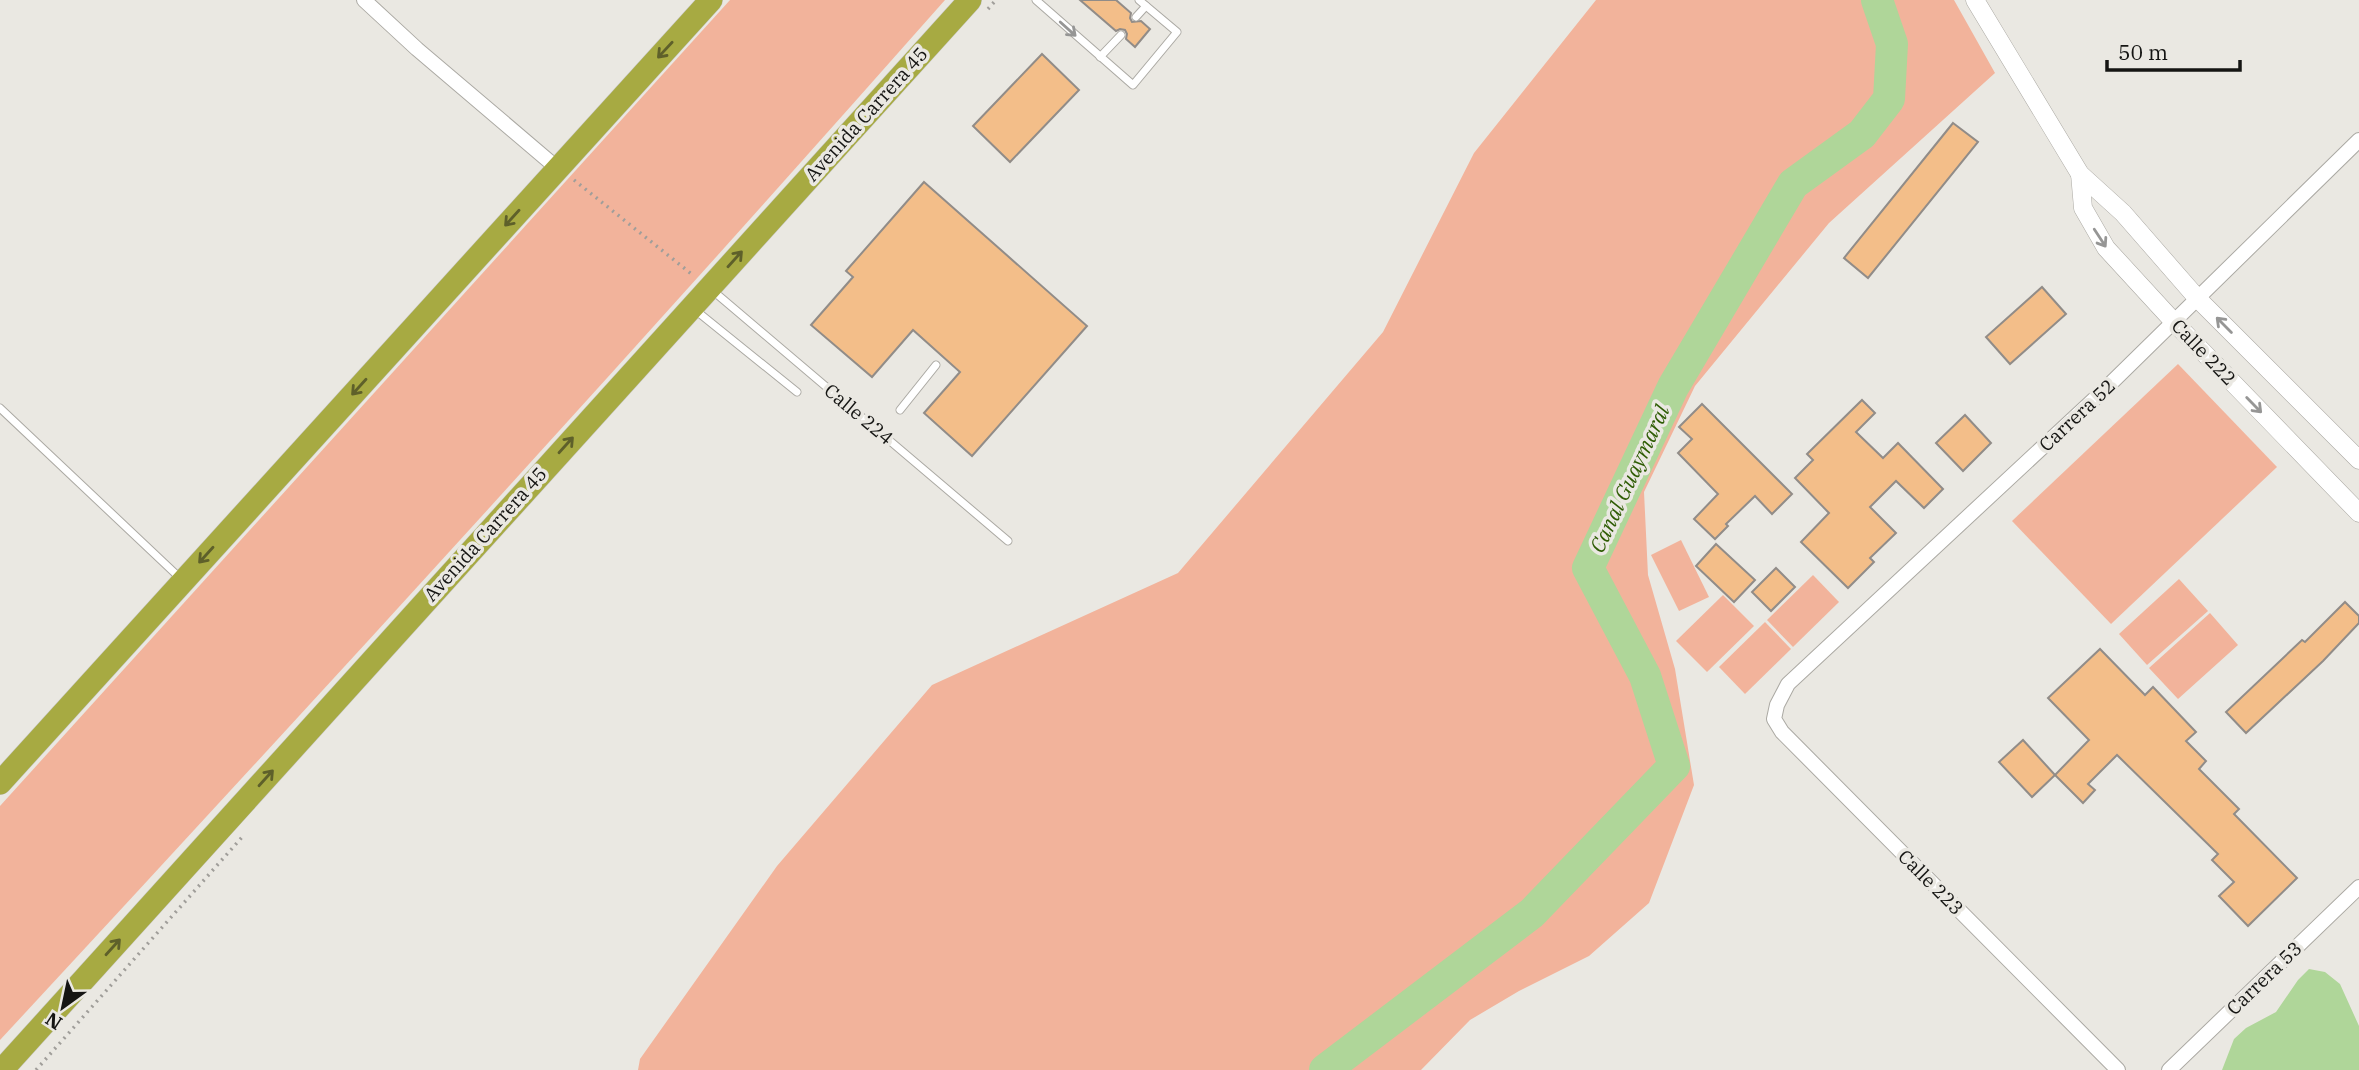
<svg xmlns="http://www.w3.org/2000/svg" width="2359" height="1070" viewBox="0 0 2359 1070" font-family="'IBM Plex Serif',serif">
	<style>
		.green { fill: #f2b39b }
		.water { fill: #afd699 }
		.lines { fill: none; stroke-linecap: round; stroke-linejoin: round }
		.river { stroke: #afd699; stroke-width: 32 }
		.building { fill: #f3be89; stroke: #918c88; stroke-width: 2 }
		.service-casing { stroke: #aba9a3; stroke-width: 9 }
		.minor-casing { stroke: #aba9a3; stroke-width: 16 }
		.tertiary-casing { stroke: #aba9a3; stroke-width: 19 }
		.trunk-casing { stroke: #c7c7c6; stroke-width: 24 }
		.path { stroke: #a09e9a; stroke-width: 3.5; stroke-dasharray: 2 5; stroke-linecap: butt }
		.service { stroke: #fff; stroke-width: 7 }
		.minor { stroke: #fff; stroke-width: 14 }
		.tertiary { stroke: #fff; stroke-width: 18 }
		.trunk { stroke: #a7aa42; stroke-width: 23 }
		.oneway { stroke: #969695 }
		.oneway2 { stroke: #5e602a }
		.labels { text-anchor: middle; stroke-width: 7; stroke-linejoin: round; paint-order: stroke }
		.street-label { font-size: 19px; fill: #151513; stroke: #eae8e2 }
		.water-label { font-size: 21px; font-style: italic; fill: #2f5d05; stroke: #eae8e2 }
	</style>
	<rect width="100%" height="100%" fill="#eae8e2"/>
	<!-- green -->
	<g class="green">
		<path d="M730 0H945C635 351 319 696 0 1040V806Z"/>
		<polygon points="1596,0 1954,0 1995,73 1829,223 1695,386 1644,492 1648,575 1675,669 1694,785 1649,903 1589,956 1519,991 1470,1020 1421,1070 638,1070 640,1059 777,866 932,685 1178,573 1383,332 1474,153"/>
		<polygon points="2178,364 2277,467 2111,624 2012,521"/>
		<polygon points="1681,540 1709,597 1679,611 1651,555"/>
		<polygon points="1813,575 1839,602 1793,647 1767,620"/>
		<polygon points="2179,579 2208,611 2147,665 2119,634"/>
		<polygon points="1723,595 1754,626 1707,672 1676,641"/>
		<polygon points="2210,613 2238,645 2178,699 2149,668"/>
		<polygon points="1765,622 1791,649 1745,694 1719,667"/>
	</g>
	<!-- water -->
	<polygon class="water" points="2309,969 2325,972 2340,984 2359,1026 2359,1070 2222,1070 2234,1039 2246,1028 2276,1012 2298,980"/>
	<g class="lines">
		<!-- river -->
		<polyline class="river" points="1325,1070 1532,913 1674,766 1645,676 1588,568 1673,387 1793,184 1862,134 1889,99 1892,44 1877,0"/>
	</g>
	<!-- building -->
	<g class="building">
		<polygon points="1080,0 1116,0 1131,13 1130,18 1132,22 1141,21 1150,29 1135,47 1126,39 1127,34 1125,30 1120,29 1116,31"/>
		<polygon points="1042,54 1079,90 1010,162 973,126"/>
		<polygon points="1953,123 1978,142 1868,278 1844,258"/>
		<polygon points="924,182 1087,326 972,456 924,413 960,372 913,330 872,377 811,325 853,277 846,271"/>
		<polygon points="2042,287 2066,314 2010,364 1986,337"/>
		<polygon points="1862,400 1875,413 1856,432 1883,458 1898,443 1943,489 1924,508 1896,481 1870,507 1896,533 1870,558 1874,562 1848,588 1801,542 1829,513 1795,478 1813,460 1807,454"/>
		<polygon points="1702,404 1792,494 1772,514 1755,496 1726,524 1728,526 1715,539 1694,519 1718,494 1678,453 1692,439 1679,427"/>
		<polygon points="1965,415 1991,443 1963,471 1936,443"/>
		<polygon points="1716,544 1755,580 1734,602 1696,566"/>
		<polygon points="1776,568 1795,587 1771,611 1752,592"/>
		<polygon points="2345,602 2359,616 2359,623 2323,661 2246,733 2226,712 2302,640 2305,642"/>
		<polygon points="2100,649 2145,695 2153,687 2196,732 2186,741 2206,761 2199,769 2239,809 2234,814 2297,878 2248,926 2219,896 2234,882 2212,860 2218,854 2117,755 2088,784 2095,790 2083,803 2055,775 2089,740 2048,698"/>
		<polygon points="2023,740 2055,775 2032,797 1999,762"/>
	</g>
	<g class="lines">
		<!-- service casing -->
		<g class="service-casing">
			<g id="service">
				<polyline points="1036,0 1133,85 1177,32 1139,0"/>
				<polyline points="1136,17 1146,6"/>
				<polyline points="1100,57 1121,35"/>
				<polyline points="712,290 1008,541"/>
				<polyline points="694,309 797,392"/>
				<polyline points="0,408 180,578"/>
				<polyline points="900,410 936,365"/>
			</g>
		</g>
		<!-- minor casing -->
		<g class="minor-casing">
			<g id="minor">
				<polyline points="364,0 417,49 557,168"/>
				<polyline points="2118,1070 1782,732 1774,719 1777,705 1788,684 2104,390 2359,140"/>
				<polyline points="2169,1070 2359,887"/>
			</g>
		</g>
		<!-- tertiary casing -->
		<g class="tertiary-casing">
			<g id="tertiary">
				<polyline points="1975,0 2080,174 2123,213 2198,299 2359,460"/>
				<polyline points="2080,174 2083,208 2106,248 2174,322 2359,513"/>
			</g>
		</g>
		<!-- trunk casing -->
		<g class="trunk-casing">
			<g id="trunk">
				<polyline points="0,783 711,0"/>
				<polyline points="2,1070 970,0"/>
			</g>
		</g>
		<!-- path -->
		<g class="path">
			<polyline points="988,9 996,0"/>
			<polyline points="574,180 694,276"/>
			<polyline points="36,1070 243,836"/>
		</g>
		<!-- service -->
		<use href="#service" class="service"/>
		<!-- minor -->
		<use href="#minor" class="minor"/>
		<!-- tertiary -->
		<use href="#tertiary" class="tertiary"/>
		<!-- trunk -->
		<use href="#trunk" class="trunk"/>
	</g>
	<!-- one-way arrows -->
	<defs><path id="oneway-shaft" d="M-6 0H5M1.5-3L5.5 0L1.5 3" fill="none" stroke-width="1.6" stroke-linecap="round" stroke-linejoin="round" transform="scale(1.75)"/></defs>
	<g class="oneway">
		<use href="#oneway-shaft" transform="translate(1068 29) rotate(42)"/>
		<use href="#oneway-shaft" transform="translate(2100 238) rotate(57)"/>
		<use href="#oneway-shaft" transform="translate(2224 325) rotate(-135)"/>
		<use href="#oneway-shaft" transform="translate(2254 405) rotate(46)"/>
	</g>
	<g class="oneway2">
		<use href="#oneway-shaft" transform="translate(665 50) rotate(133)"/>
		<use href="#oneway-shaft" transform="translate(512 218) rotate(132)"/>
		<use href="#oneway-shaft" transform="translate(735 259) rotate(-48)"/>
		<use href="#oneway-shaft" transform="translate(359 387) rotate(132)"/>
		<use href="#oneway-shaft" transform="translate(566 445) rotate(-48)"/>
		<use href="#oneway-shaft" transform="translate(206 555) rotate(132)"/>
		<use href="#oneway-shaft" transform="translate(266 778) rotate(-48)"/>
		<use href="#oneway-shaft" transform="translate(113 947) rotate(-48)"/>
	</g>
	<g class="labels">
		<!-- street labels -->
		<g class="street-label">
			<text transform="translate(866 114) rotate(-48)" y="7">Avenida Carrera 45</text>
			<text transform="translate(2204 352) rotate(46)" y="7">Calle 222</text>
			<text transform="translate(859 414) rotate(40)" y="7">Calle 224</text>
			<text transform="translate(2077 415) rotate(-43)" y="7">Carrera 52</text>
			<text transform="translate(485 534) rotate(-48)" y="7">Avenida Carrera 45</text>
			<text transform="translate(1931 882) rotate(45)" y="7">Calle 223</text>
			<text transform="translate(2264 978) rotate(-44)" y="7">Carrera 53</text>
		</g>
		<!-- water labels -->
		<g class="water-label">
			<text transform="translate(1630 479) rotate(-65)" y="7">Canal Guaymaral</text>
		</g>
	</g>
	<!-- north arrow -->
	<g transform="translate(63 1007) rotate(213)" stroke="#eae8e2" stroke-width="5" paint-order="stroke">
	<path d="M0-5L12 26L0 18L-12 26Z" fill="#151513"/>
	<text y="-10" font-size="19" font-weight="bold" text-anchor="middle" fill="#151513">N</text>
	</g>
	<!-- scale -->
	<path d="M2107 60v10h133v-10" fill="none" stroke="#151513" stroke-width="3.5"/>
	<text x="2118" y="60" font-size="21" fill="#151513" stroke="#eae8e2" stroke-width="5" paint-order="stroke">50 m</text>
</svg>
